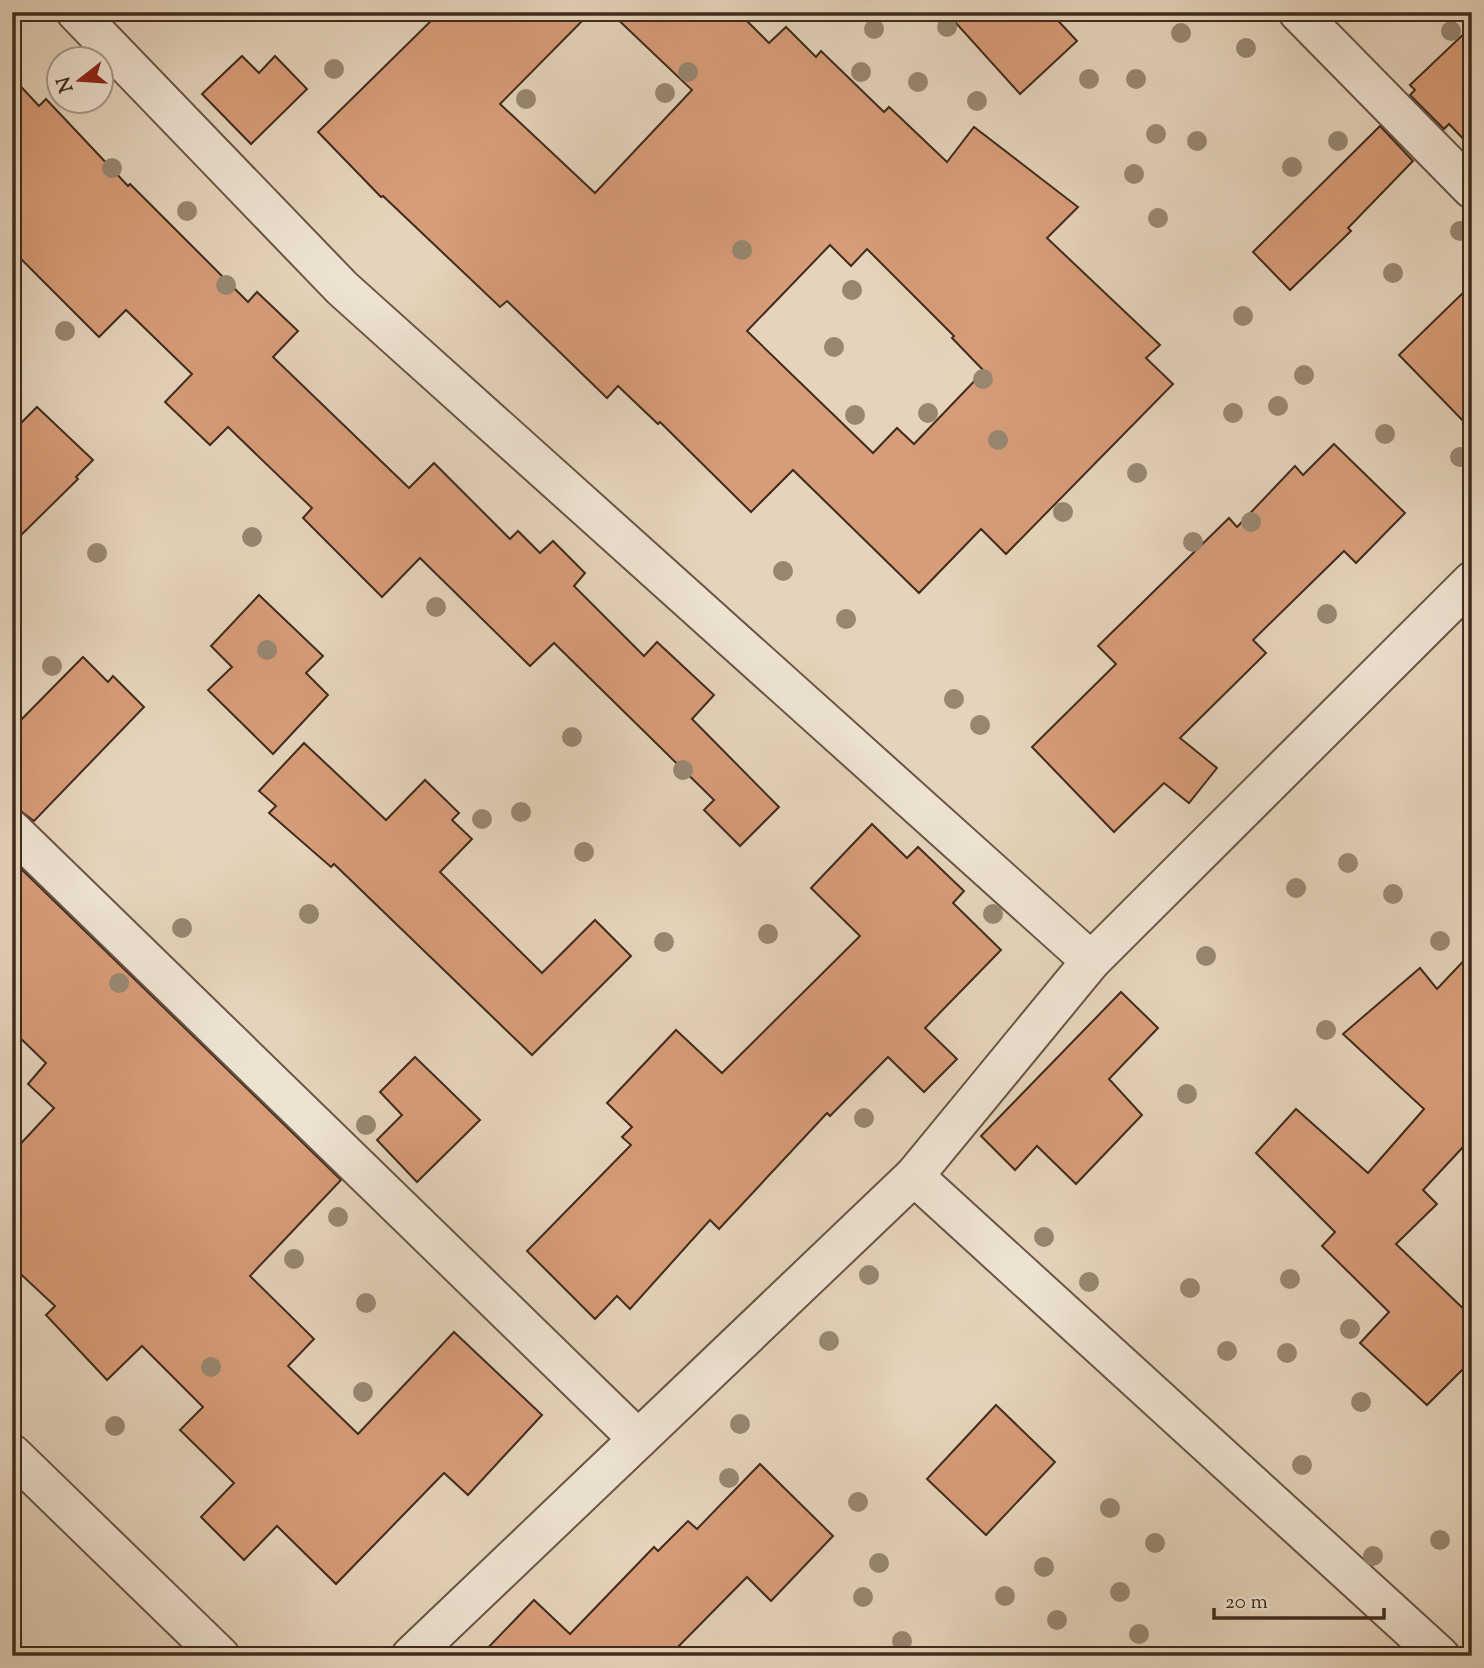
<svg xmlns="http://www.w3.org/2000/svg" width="1484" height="1668" viewBox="0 0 1484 1668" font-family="'Sorts Mill Goudy',serif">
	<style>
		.building { fill: #d79c78; stroke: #402b1d; stroke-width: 2; fill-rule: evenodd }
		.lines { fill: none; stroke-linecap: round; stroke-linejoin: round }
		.minor-casing { stroke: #695544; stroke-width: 42 }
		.minor { stroke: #eee3d3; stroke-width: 38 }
		.tree { fill: #978771 }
	</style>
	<rect width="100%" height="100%" fill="#e5d4bb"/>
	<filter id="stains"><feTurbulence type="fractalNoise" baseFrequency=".00286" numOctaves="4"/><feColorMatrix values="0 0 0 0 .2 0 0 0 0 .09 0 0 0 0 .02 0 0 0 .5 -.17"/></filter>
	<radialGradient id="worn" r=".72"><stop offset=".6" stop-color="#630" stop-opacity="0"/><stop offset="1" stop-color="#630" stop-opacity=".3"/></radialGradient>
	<!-- building -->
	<g class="building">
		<path d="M440 12H591L500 104 595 193 692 90 610 12H738L769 43 786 27 816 57 821 51 884 112 889 107 947 162 974 127 1078 207 1047 238 1160 345 1146 358 1173 384 1006 554 981 529 919 593 793 470 751 512 660 422 658 424 618 386 607 398 507 301 500 307 383 196 381 197 318 132ZM830 245 851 266 867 249 954 336 952 338 984 371 914 444 897 428 873 453 747 331Z"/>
		<polygon points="946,12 1050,12 1077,41 1020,94"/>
		<polygon points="1472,26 1472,148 1449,124 1444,129 1410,95 1415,90 1410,85"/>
		<polygon points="242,56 259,73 275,56 307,89 251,144 202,94"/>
		<polygon points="12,77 39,106 46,99 128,186 130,184 248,302 257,292 298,331 273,357 409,488 434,463 510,539 518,531 540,553 553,541 585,573 574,586 644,656 657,642 714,695 692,719 779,807 740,846 704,810 714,800 554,643 530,666 420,558 382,597 303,518 312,508 228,427 210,445 165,402 192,374 126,310 99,337 12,250"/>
		<polygon points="1380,126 1413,161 1348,228 1351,231 1290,290 1253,252"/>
		<polygon points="1472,284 1472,430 1399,355"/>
		<polygon points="37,407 93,460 76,477 78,479 12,544 12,432"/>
		<polygon points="1334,444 1405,513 1356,563 1344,551 1253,640 1266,653 1180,738 1217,768 1189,803 1164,783 1114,832 1032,747 1116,664 1098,646 1229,518 1237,527 1295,466 1303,475"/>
		<polygon points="259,595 323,656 306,673 328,695 273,754 208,690 232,667 211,646"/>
		<polygon points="83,657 108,682 113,676 144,707 34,821 18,809 12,809 12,729"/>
		<polygon points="304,743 386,820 425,780 459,813 452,820 472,839 440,872 542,973 595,920 631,956 532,1055 334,864 331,867 269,813 276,806 259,791"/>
		<polygon points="872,824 907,858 918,847 964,891 953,903 1001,950 925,1028 957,1059 924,1092 888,1057 830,1116 827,1113 719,1229 710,1220 630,1309 617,1296 595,1319 527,1251 631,1145 622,1137 632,1127 607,1103 676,1030 722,1073 860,936 811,888"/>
		<polygon points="13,861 341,1180 250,1276 314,1339 288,1366 358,1434 454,1332 542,1415 468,1495 444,1473 336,1584 277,1526 244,1560 201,1517 234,1483 180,1430 203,1407 142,1346 107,1380 46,1315 55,1306 12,1266 12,1153 54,1108 28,1084 46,1063 12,1030"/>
		<polygon points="1472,952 1472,1153 1464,1146 1423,1190 1437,1204 1396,1244 1472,1317 1472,1360 1427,1405 1360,1343 1389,1312 1322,1246 1335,1232 1256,1153 1296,1109 1368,1173 1424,1109 1343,1034 1420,968 1437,989"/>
		<polygon points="1121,992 1158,1028 1109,1079 1142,1115 1076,1184 1037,1146 1015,1170 981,1136"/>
		<polygon points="415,1057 480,1120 417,1182 377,1140 402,1115 380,1092"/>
		<polygon points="996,1405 1055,1462 986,1535 927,1479"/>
		<polygon points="760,1464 833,1536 771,1601 747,1577 669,1656 480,1656 534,1600 570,1634 654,1547 658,1551 688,1521 697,1529"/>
	</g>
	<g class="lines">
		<!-- minor casing -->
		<g class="minor-casing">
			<g id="minor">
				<polyline points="76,12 342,288 1091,961"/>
				<polyline points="1298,12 1472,189"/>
				<polyline points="12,830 638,1439"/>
				<polyline points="914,1176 1440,1656"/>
				<polyline points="12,1454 220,1656"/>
				<polyline points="411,1656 914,1176 1091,961 1472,581"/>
			</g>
		</g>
		<!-- minor -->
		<use href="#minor" class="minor"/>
	</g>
	<!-- trees -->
	<g class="tree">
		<circle cx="947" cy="27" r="10"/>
		<circle cx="874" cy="29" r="10"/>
		<circle cx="1451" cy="31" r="10"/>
		<circle cx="1181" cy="33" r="10"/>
		<circle cx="1246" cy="48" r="10"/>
		<circle cx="334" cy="69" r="10"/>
		<circle cx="688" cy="72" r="10"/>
		<circle cx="861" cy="72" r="10"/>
		<circle cx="1089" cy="79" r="10"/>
		<circle cx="1136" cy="79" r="10"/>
		<circle cx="918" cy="82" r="10"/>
		<circle cx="665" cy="93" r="10"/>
		<circle cx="526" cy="99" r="10"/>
		<circle cx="977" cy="101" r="10"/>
		<circle cx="1156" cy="134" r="10"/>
		<circle cx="1197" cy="141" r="10"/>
		<circle cx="1338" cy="141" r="10"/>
		<circle cx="1292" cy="167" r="10"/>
		<circle cx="112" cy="168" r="10"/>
		<circle cx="1134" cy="174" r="10"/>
		<circle cx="187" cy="211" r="10"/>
		<circle cx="1158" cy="218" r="10"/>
		<circle cx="1460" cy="231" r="10"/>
		<circle cx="742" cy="250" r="10"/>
		<circle cx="1393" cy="273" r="10"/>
		<circle cx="226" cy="285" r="10"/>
		<circle cx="852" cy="290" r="10"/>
		<circle cx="1243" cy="316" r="10"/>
		<circle cx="65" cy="331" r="10"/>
		<circle cx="834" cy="347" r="10"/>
		<circle cx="1304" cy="375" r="10"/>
		<circle cx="983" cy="379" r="10"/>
		<circle cx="1278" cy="406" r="10"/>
		<circle cx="928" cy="413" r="10"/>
		<circle cx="1233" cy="413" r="10"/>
		<circle cx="855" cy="415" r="10"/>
		<circle cx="1385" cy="434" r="10"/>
		<circle cx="998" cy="440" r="10"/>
		<circle cx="1460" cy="457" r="10"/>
		<circle cx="1137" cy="473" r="10"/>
		<circle cx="1063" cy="512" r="10"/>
		<circle cx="1251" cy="522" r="10"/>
		<circle cx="252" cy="537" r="10"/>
		<circle cx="1193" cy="542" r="10"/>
		<circle cx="97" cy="553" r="10"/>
		<circle cx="783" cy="571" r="10"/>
		<circle cx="436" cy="607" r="10"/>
		<circle cx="1327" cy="614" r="10"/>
		<circle cx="846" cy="619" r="10"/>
		<circle cx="267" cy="650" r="10"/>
		<circle cx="52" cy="666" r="10"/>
		<circle cx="954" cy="699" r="10"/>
		<circle cx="980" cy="725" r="10"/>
		<circle cx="572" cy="737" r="10"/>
		<circle cx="683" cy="770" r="10"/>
		<circle cx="521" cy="812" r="10"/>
		<circle cx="482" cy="819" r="10"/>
		<circle cx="584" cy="852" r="10"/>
		<circle cx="1348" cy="863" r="10"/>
		<circle cx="1296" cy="888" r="10"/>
		<circle cx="1393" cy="894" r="10"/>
		<circle cx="309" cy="914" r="10"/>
		<circle cx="993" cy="914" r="10"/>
		<circle cx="182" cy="928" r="10"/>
		<circle cx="768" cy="934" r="10"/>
		<circle cx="1440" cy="941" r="10"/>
		<circle cx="664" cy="942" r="10"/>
		<circle cx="1206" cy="956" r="10"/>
		<circle cx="119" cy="983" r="10"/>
		<circle cx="1326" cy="1030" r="10"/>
		<circle cx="1187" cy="1094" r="10"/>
		<circle cx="864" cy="1118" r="10"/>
		<circle cx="366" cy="1125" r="10"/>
		<circle cx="338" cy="1217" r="10"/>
		<circle cx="1044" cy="1237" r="10"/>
		<circle cx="294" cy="1259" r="10"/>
		<circle cx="869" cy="1275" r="10"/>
		<circle cx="1290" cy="1279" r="10"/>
		<circle cx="1089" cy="1282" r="10"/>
		<circle cx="1190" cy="1288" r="10"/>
		<circle cx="366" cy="1303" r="10"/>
		<circle cx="1350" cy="1329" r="10"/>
		<circle cx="829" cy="1341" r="10"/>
		<circle cx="1227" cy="1351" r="10"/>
		<circle cx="1287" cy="1353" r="10"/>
		<circle cx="211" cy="1367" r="10"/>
		<circle cx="363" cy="1392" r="10"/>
		<circle cx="1361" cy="1402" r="10"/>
		<circle cx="740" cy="1424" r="10"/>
		<circle cx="115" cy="1426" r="10"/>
		<circle cx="1302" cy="1465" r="10"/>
		<circle cx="729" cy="1478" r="10"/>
		<circle cx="858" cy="1502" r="10"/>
		<circle cx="1110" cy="1508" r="10"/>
		<circle cx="1440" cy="1540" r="10"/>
		<circle cx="1155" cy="1543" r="10"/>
		<circle cx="1373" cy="1556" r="10"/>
		<circle cx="879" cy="1563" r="10"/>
		<circle cx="1044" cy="1567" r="10"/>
		<circle cx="1120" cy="1592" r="10"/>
		<circle cx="1005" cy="1596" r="10"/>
		<circle cx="863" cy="1597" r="10"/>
		<circle cx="1057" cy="1620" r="10"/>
		<circle cx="1139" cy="1634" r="10"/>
		<circle cx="902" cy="1641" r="10"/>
	</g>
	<!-- margin -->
	<rect width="1484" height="1668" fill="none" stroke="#e5d4bb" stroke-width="42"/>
	<rect x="14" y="14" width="1456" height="1640" fill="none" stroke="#402b1d" stroke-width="3.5"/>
	<rect x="21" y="21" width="1442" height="1626" fill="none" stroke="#402b1d" stroke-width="2"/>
	<!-- north arrow -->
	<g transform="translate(80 80) rotate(253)"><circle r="33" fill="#eee3d3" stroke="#a8998a" stroke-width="2"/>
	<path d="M0-5L12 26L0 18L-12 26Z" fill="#8f2418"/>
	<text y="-10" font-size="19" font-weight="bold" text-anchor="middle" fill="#402b1d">N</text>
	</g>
	<!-- scale -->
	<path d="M1214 1608v10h170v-10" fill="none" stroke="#402b1d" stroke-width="3.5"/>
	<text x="1225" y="1608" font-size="21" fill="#402b1d" stroke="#eee3d3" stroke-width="5" paint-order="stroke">20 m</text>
	<rect width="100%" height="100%" filter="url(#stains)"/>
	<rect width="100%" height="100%" fill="url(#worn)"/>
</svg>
